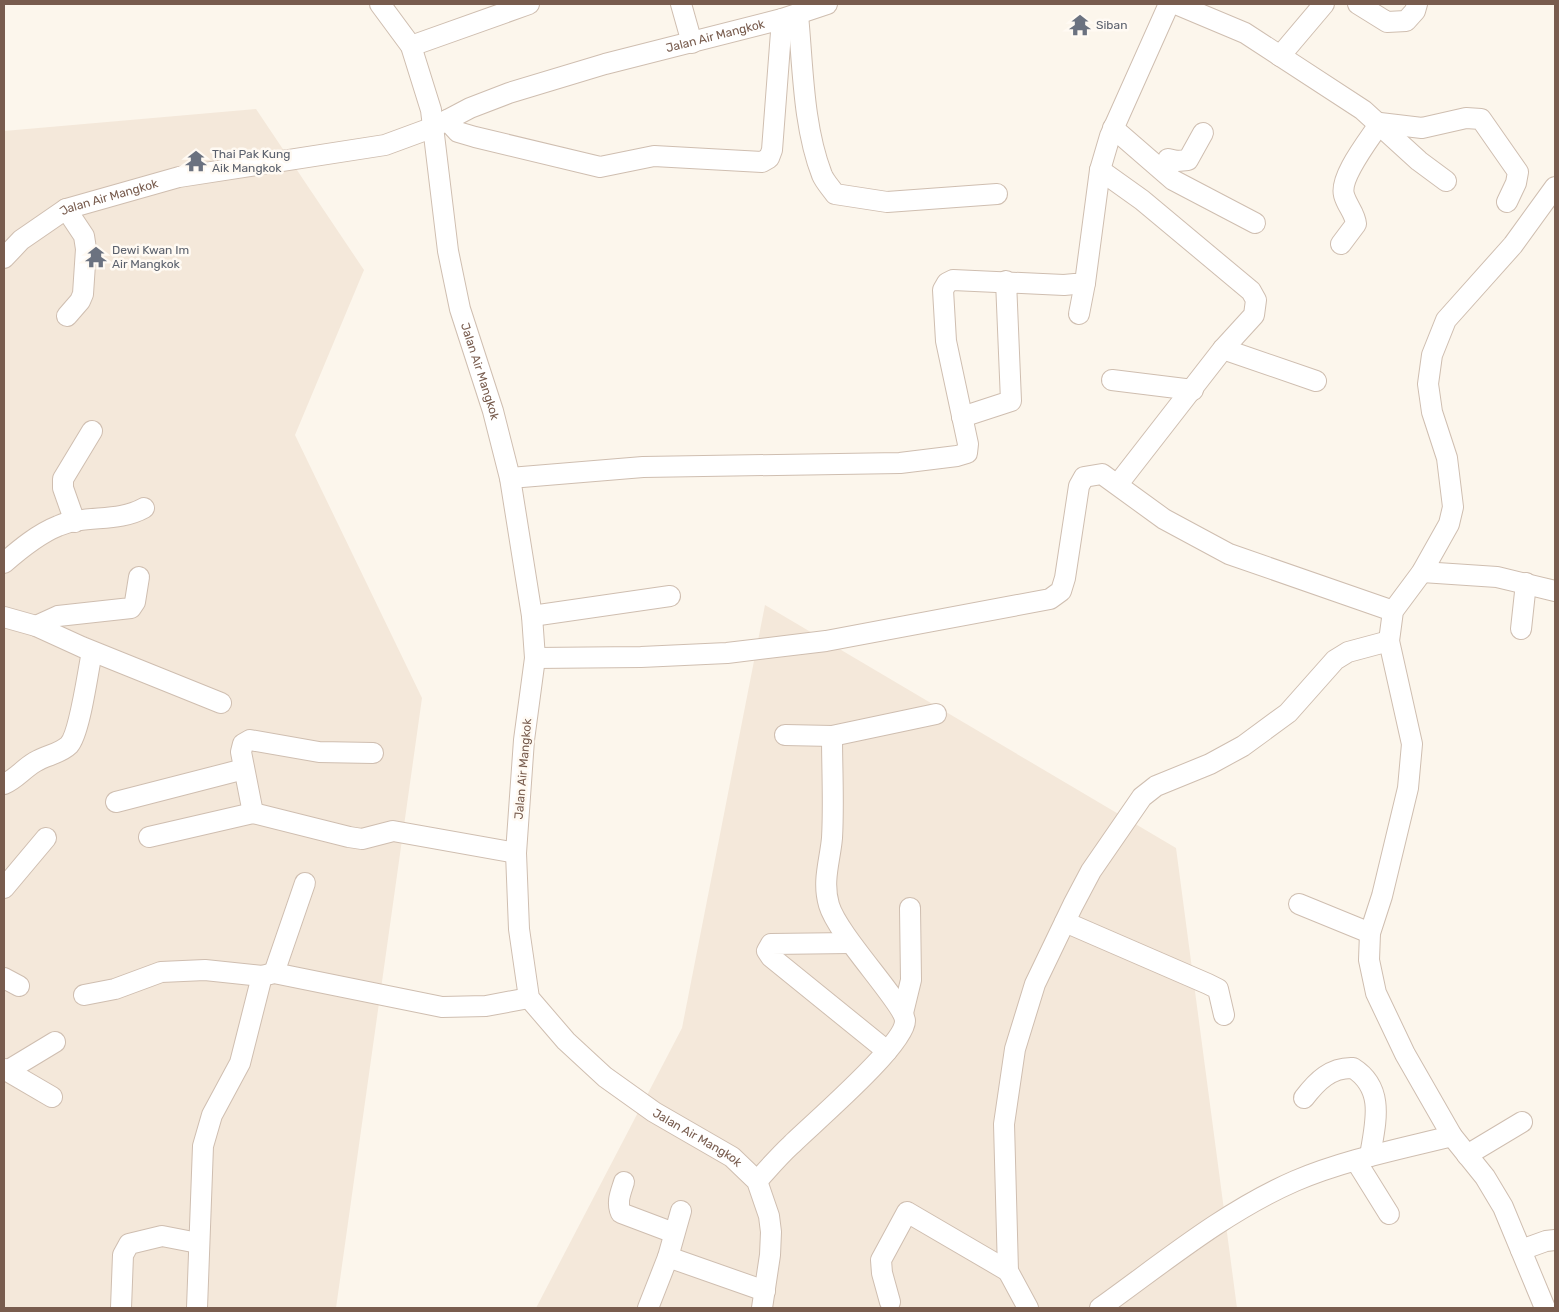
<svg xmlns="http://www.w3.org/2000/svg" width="1559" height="1312" viewBox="0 0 1559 1312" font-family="Rubik,sans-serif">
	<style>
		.residential { fill: #f4e8da }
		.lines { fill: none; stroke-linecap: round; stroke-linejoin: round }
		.minor-casing { stroke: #cfbeb0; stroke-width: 22 }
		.minor { stroke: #fff; stroke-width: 20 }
		.labels { text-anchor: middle; stroke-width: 5; stroke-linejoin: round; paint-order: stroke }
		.worship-label { font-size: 12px; fill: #5b616d; stroke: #fffaf3; text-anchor: start }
		.street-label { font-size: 12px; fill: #785c4e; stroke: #fffaf3 }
	</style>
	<rect width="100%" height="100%" fill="#fcf6ec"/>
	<!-- residential -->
	<g class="residential">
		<polygon points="256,109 364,270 295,435 422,698 336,1308 4,1308 4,131"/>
		<polygon points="765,605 1176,848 1237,1308 536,1308 682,1028"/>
	</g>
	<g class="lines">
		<!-- minor casing -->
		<g class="minor-casing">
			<g id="minor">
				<path id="s1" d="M380 4 411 46 431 110 448 251 460 309 493 411 510 478 532 616 535 658 524 740 516 853 519 929 529 998 566 1041 605 1077 654 1112 732 1157 757 1181 769 1216 771 1232 770 1255 762 1308"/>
				<polyline points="681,4 692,43"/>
				<polyline points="1176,4 1245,33 1363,110 1419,161 1446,181"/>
				<polyline points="1358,4 1387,22 1406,21 1415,11 1417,4"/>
				<path d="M798 15C803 67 803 126 822 175 825 182 831 188 835 194L887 202 997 194"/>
				<polyline points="411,46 529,4"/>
				<polyline points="1280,56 1324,4"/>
				<polyline points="447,120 458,132 475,137 600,167 654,156 762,162 769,158 772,150 782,19"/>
				<polyline points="1113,128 1173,180 1255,223"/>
				<polyline points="1168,159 1177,161 1188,160 1203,133"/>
				<polyline points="1100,170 1142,200 1251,291 1256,300 1254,315 1223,349 1118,484"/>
				<polyline points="66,209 84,236 86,249 83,294 80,301 67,316"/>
				<path d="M1341 244 1356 224C1355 213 1347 206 1344 195 1339 177 1369 140 1380 123L1422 128 1466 118 1481 119 1518 172 1516 183 1507 202"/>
				<path id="s2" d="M4 258 21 240 66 209 179 177 385 145 434 127 470 108 509 93 605 64 782 19 827 4"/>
				<polyline points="1079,314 1085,283"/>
				<polyline points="1223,349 1316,381"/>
				<polyline points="1112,380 1193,390"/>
				<polyline points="962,417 1011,401 1006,281"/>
				<polyline points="510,478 643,467 900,463 957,456 967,453 968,444 946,341 943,290 947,283 953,280 1064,285 1085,283 1100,170 1110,136 1169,4"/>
				<polyline points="75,522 63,488 63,479 92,431"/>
				<path d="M4 563C20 549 38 534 58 526 86 514 117 523 144 508"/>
				<polyline points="1422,572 1497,577 1555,591"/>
				<polyline points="532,616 670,596"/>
				<polyline points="4,617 36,626 82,647 221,703"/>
				<polyline points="36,626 58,616 131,608 135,602 139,577"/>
				<polyline points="1521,629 1526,583"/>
				<polyline points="535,658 641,657 727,653 826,641 1050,599 1061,591 1065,578 1079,486 1084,477 1102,474 1164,519 1229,554 1393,611"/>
				<polyline points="785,735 832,736 936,714"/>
				<path d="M4 784C16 779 23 769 35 762 46 755 60 754 69 745 80 733 88 670 92 652"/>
				<polyline points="116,802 244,769"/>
				<polyline points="253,813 241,752 243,744 250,740 319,752 373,753"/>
				<polyline points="149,837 253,813 349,837 362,839 393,831 516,853"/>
				<polyline points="4,888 46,838"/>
				<polyline points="1299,904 1370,933"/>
				<polyline points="1065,922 1208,984 1218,989 1224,1015"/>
				<polyline points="850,943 771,944 767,951 771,957 887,1051"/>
				<polyline points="274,973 305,883"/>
				<polyline points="4,978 19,986"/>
				<polyline points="84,995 115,989 161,972 205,970 262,976"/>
				<polyline points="903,1013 911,980 910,908"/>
				<polyline points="4,1069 52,1097"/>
				<polyline points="7,1071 55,1042"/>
				<path d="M1304 1098C1317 1081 1331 1067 1353 1068 1386 1089 1375 1124 1370 1156"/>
				<polyline points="1467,1155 1522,1122"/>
				<polyline points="1356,1161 1389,1214"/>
				<path d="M757 1181C768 1169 779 1156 791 1145 811 1125 905 1045 905 1021 905 1004 838 936 829 905 822 881 830 861 832 838 834 804 832 770 832 736"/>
				<path d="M624 1182C621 1192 616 1202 621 1213L674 1233"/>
				<polyline points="1521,1250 1546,1241 1555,1240"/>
				<polyline points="668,1257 765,1291"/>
				<polyline points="890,1302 882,1273 881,1260 907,1212 1008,1271"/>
				<polyline points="121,1308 123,1255 129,1244 162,1236 198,1243"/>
				<polyline points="197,1308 203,1146 212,1115 240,1063 262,976 274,973 442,1007 486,1006 529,998"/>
				<polyline points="648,1308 668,1257 681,1211"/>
				<polyline points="1028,1308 1008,1271 1004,1124 1015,1049 1035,984 1073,905 1091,871 1142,797 1156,786 1210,764 1243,746 1288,713 1335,660 1348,652 1389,641"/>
				<path d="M1100 1308C1163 1263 1224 1212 1295 1181 1344 1160 1400 1149 1452 1136"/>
				<polyline points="1545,1308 1503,1207 1485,1177 1452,1136 1405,1054 1376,993 1369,960 1370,933 1382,896 1408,788 1412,744 1389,641 1393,611 1422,572 1449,524 1453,507 1447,458 1432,412 1428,384 1432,355 1446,320 1513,245 1555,187"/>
			</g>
		</g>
		<!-- minor -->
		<use href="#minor" class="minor"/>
	</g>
	<!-- icons -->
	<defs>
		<g id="temple-bare" transform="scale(1.725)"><path d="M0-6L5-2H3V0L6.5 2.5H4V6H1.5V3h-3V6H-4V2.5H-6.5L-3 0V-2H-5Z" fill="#6b7280" stroke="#fffaf3" stroke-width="2.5" paint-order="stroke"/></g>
	</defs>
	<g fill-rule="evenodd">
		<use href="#temple-bare" x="1080" y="25"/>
		<use href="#temple-bare" x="196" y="161"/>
		<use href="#temple-bare" x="96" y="257"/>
	</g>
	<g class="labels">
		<!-- worship labels -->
		<g class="worship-label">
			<text x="1096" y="29">Siban</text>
			<text x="212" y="158">Thai Pak Kung<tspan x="212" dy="14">Aik Mangkok</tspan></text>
			<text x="112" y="254">Dewi Kwan Im<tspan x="112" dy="14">Air Mangkok</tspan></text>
		</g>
		<!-- street labels -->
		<g class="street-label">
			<text dy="4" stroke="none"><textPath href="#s2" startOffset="754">Jalan Air Mangkok</textPath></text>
			<text dy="4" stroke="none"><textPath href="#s2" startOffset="124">Jalan Air Mangkok</textPath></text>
			<text dy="4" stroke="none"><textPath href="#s1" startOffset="386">Jalan Air Mangkok</textPath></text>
			<text transform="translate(523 769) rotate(-85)" y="4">Jalan Air Mangkok</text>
			<text dy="4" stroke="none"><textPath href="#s1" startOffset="1241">Jalan Air Mangkok</textPath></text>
		</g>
	</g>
	<!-- border -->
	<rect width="1559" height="1312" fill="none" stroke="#785c4e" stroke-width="10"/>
</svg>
